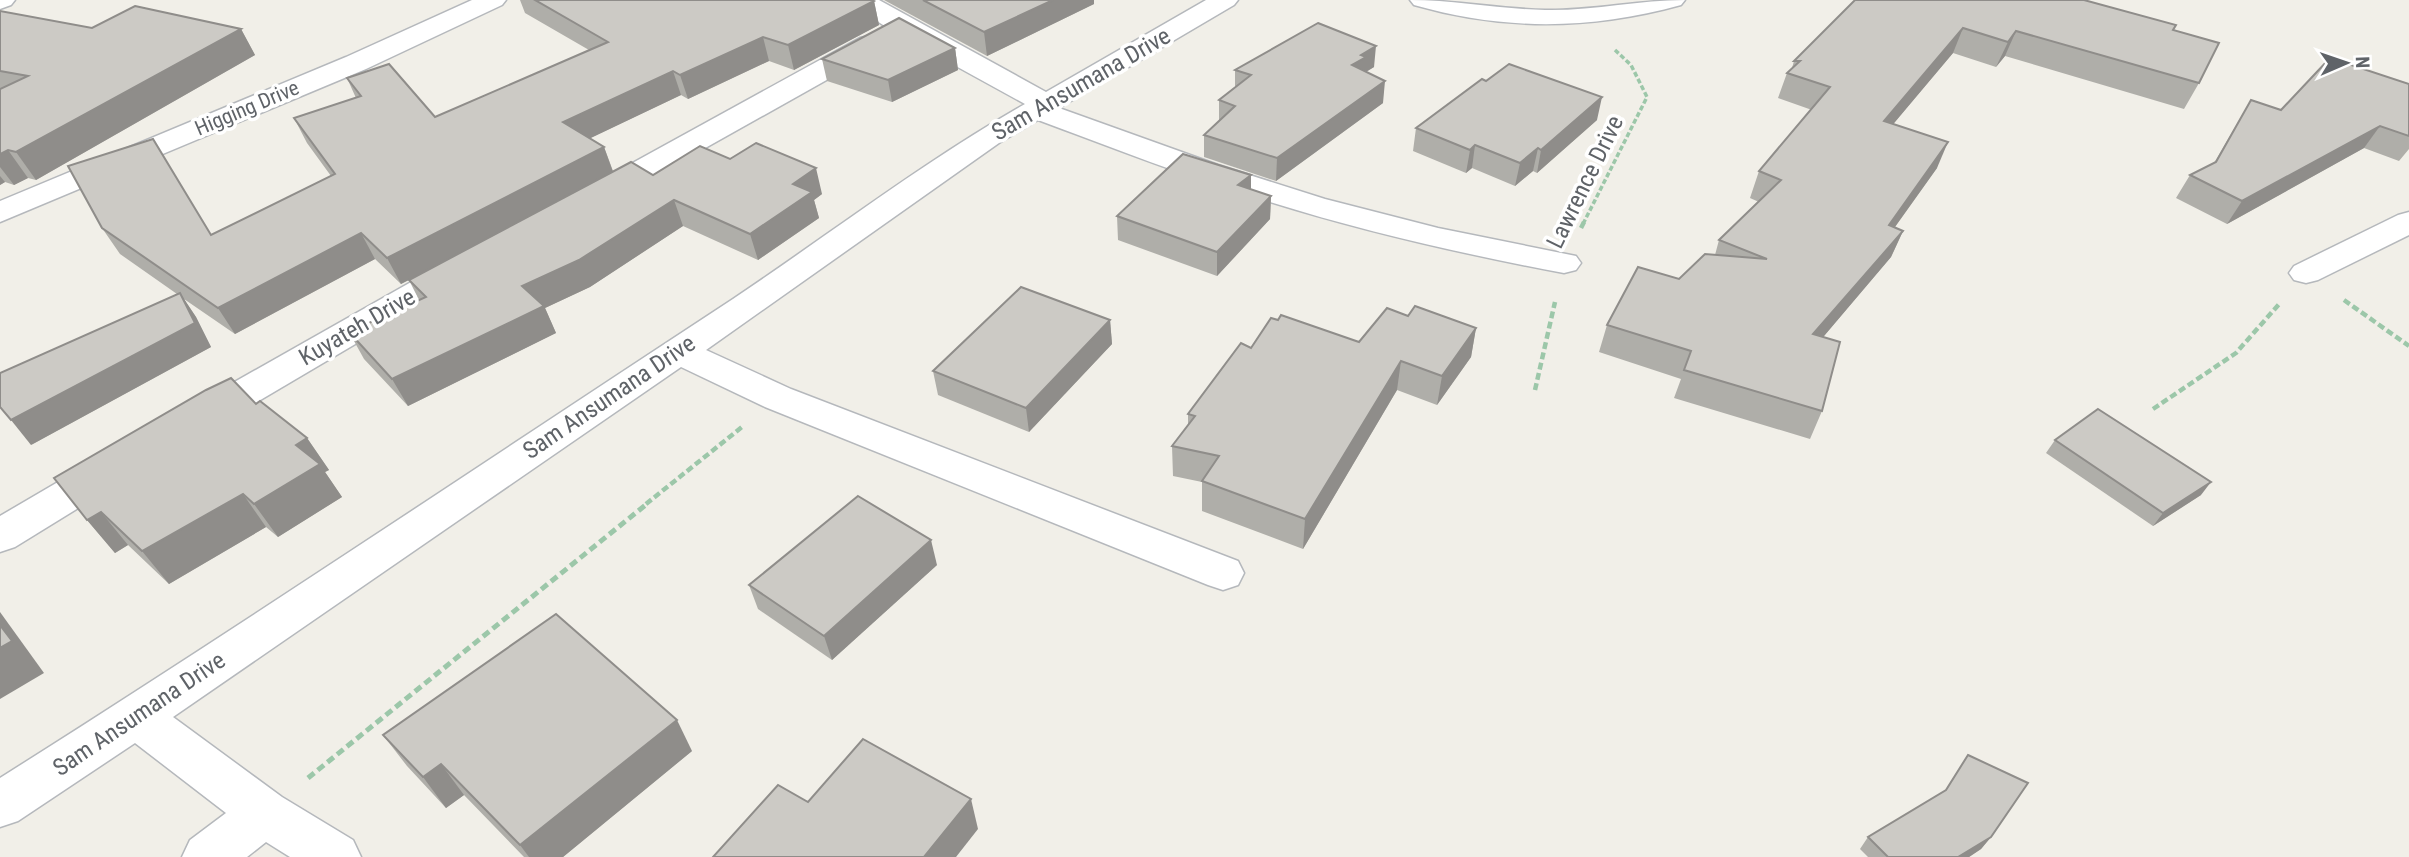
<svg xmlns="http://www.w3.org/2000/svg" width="2409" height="857" viewBox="0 0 2409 857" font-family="'Roboto Condensed',sans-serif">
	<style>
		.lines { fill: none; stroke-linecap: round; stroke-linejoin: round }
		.minor-casing { stroke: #b5b8bc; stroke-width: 3 }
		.path-far2 { stroke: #9cc7a9; stroke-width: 3.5; stroke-dasharray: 5 2.5; stroke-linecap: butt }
		.path-far1 { stroke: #9cc7a9; stroke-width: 4.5; stroke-dasharray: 7 3.5; stroke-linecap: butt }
		.path { stroke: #9cc7a9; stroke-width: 5; stroke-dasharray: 8 4.5; stroke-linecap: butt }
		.minor { fill: #fff; fill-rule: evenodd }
		.wall { fill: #afaea9 }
		.shaded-wall { fill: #8f8d8a }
		.building { fill: #cccac5; stroke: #8f8d8a; stroke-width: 2 }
		.labels { text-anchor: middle; stroke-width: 7; stroke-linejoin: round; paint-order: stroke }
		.far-street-label { font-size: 21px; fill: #5f6368; stroke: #fff }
		.street-label { font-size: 24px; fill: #5f6368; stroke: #fff }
	</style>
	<rect width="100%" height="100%" fill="#f1efe8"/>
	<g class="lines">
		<!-- minor casing -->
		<g class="minor-casing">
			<g id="minor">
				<polygon points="0,0 15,0 11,5 0,9"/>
				<polygon points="472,0 506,0 502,5 366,69 0,222 0,201 346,57"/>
				<path d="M848 0H879L1046 92 1206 0H1238L1234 5 1059 108 1218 165 1325 199 1438 228 1576 256 1581 263 1576 270 1564 273C1463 254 1362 231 1264 200 1187 177 1113 148 1038 120L999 143 706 350 791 389 1238 561 1244 573 1238 585 1223 590 1208 585 765 407 681 367 173 717 282 797 353 840 361 857H290L266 842 247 857H182L190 840 226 813 135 743 18 821 0 827V778C247 622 489 459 733 299 830 234 923 162 1025 104L894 32 852 5Z"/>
				<path d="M1410 0C1456 0 1499 9 1545 10 1592 11 1638 0 1685 0L1681 5C1591 30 1504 31 1414 5Z"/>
				<polygon points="870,36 880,38 884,44 880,50 609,202 598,204 587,202 582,195 587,188 860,38"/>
				<polygon points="2409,212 2409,235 2318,280 2306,283 2294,280 2289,273 2294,266 2398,215"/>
				<polygon points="462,257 474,260 479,267 474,274 213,428 199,432 185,428 180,419 185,410 450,260"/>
				<polygon points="113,454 127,458 133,468 127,478 15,547 0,552 0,516 99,458"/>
			</g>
		</g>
		<!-- path-far2 -->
		<polyline class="path-far2" points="1583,224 1647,97 1631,65 1615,50"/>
		<!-- path-far1 -->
		<g class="path-far1">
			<polyline points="1581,228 1584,222"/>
			<polyline points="2344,300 2409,346"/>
			<polyline points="1535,390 1555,302"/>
			<polyline points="2153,409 2236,353 2280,303"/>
			<polyline points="646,504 742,427"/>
		</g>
		<!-- path -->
		<polyline class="path" points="308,778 648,503"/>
		<!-- minor -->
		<use href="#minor" class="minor"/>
	</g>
	<!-- wall -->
	<g class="wall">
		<polygon points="520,0 872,0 874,1 879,25 794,70 769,61 688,99 681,95 590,138 604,147 613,171 653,175 730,159 822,194 814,200 819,218 758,260 683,226 590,287 545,308 556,333 408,406 364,359 349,332 419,300 409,280 401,284 375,259 235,334 184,299 196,317 211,347 31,445 177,294 120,254 102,228 212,235 331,176 307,143 294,118 356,98 347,78 435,117 589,50 525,13"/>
		<polygon points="884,0 1094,0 1094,4 987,56"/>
		<polygon points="1855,0 2174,30 2199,83 2184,109 2005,56 1996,67 1953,53 1893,124 1937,168 1895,227 1903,231 1891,257 1823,337 1822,411 1810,439 1674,398 1681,379 1599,352 1607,325 1679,279 1715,255 1719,240 1759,202 1750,198 1759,171 1812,110 1778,98 1787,73 1792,68 1794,61"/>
		<polygon points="0,11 92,28 241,29 255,55 36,180 28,178 14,185 5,182 0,185"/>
		<polygon points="955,48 958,70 892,102 827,81 822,59"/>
		<polygon points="1374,67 1366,72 1383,103 1276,181 1204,157 1204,135 1219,121 1219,100 1235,87 1235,70"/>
		<polygon points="2409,84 2409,149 2399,161 2364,148 2227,224 2176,198 2190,175 2214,163 2251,100 2281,110"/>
		<polygon points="1597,120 1537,173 1533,171 1515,186 1472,168 1466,173 1413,151 1416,128"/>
		<polygon points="1251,175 1251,190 1271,196 1270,219 1217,276 1118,240 1117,216"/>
		<polygon points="1408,316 1476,328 1471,357 1437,405 1397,390 1303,549 1202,511 1202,482 1173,476 1172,446 1188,425 1188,414 1251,348 1359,342"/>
		<polygon points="1110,320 1112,344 1029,432 938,395 933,371"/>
		<polygon points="256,404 307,438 329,470 325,472 342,497 278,537 266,527 169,584 128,545 115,553 87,520"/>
		<polygon points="2055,440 2201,495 2153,526 2046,453"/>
		<polygon points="937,565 832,660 758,609 749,585"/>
		<polygon points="383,735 692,751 563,857 524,857 464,795 446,808 407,766"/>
		<polygon points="1968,755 1991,837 1981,849 1969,857 1868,857 1860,849 1868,837 1945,791"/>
	</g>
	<!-- shaded-wall -->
	<g class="shaded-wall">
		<polygon points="1053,0 1094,0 1094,4 987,56 984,32"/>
		<polygon points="874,1 879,25 794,70 788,45"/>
		<polygon points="1963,28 1953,53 1874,147 1884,121"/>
		<polygon points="241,29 255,55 36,180 16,152"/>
		<polygon points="2016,31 2005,56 1996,67 2008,42"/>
		<polygon points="763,37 769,61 688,99 680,75"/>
		<polygon points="1376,46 1374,67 1364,73 1352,65 1361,55"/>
		<polygon points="955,48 958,70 892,102 888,80"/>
		<polygon points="673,71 681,95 572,147 563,122"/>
		<polygon points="1385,81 1383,103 1276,181 1277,158"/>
		<polygon points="1602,97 1597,120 1537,173 1541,150"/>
		<polygon points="2380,126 2364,148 2227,224 2242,201"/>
		<polygon points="1948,142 1937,168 1877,252 1889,225"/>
		<polygon points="1475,145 1472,168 1466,173 1470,150"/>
		<polygon points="604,147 613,172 401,284 387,258"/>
		<polygon points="1538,148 1533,171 1515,186 1520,163"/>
		<polygon points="8,150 28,178 14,185 0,167 0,154"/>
		<polygon points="816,168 822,194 814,200 819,218 758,260 750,234 793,184"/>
		<polygon points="1251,175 1251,199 1238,185"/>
		<polygon points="0,176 5,182 0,185"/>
		<polygon points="1271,196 1270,219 1217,276 1217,252"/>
		<polygon points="674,200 683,226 590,287 545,308 556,333 408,406 392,379 522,286"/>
		<polygon points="1903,231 1891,257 1802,362 1813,334"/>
		<polygon points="361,233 375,259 235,334 218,308"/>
		<polygon points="180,293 196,317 211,347 31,445 11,420"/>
		<polygon points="1110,320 1112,344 1029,432 1026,408"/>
		<polygon points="1476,328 1471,357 1437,405 1442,376"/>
		<polygon points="1401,361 1397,390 1303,549 1305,519"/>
		<polygon points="307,438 329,470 325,472 342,497 278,537 254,504 296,445"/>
		<polygon points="2211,482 2201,495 2153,526 2163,513"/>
		<polygon points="243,494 266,527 169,584 142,551"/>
		<polygon points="101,512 128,545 115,553 87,520"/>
		<polygon points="931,540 937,565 832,660 824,636"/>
		<polygon points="0,612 44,673 0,699"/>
		<polygon points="677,720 692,751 563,857 529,857 520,845"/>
		<polygon points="441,764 464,795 446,808 423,777"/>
		<polygon points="971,799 978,829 956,857 924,857"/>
		<polygon points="1991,837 1981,849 1969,857 1958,857"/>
	</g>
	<!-- building -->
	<g class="building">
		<polygon points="535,0 872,0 874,1 788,45 763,37 680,75 673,71 563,122 604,147 387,258 361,233 218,308 102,228 68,166 153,139 211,235 335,174 294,118 361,96 347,78 389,64 435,117 608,42"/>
		<polygon points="923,0 1053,0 984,32"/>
		<polygon points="1855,0 2084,0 2176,25 2173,30 2219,43 2199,83 2016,31 2008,42 1963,28 1884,121 1948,142 1889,225 1903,231 1813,334 1840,342 1822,411 1684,370 1691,351 1607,325 1638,267 1679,279 1705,254 1767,259 1719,240 1781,180 1759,171 1830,87 1787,73 1800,61 1794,61"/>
		<polygon points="135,6 241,29 16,152 8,150 0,154 0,89 28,76 0,71 0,11 92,28"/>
		<polygon points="899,18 955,48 888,80 822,59"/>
		<polygon points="1318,23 1376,46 1361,55 1366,57 1352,65 1385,81 1277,158 1204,135 1235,106 1219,100 1251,75 1235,70"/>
		<polygon points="2330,58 2409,84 2409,136 2380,126 2242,201 2190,175 2216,162 2251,100 2281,110"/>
		<polygon points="1509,64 1602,97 1541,150 1538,148 1520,163 1475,145 1470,150 1416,128 1482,79 1486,81"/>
		<polygon points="756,143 816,168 793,184 812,192 750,234 674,200 579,260 522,286 544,306 392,379 349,332 426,297 409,280 631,162 653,175 700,146 730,159"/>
		<polygon points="1183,154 1251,175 1238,185 1271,196 1217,252 1117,216"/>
		<polygon points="1021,287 1110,320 1026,408 933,371"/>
		<polygon points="180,293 195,323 11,420 0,407 0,373"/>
		<polygon points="1415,306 1476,328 1442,376 1401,361 1305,519 1202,481 1219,456 1172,446 1195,416 1188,414 1241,343 1251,348 1271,318 1278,320 1281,315 1359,342 1387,308 1408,316"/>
		<polygon points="231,378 256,404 260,401 307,438 296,445 320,464 254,504 243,494 142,551 101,512 87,520 54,478 206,390"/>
		<polygon points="2098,409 2211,482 2163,513 2055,440"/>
		<polygon points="858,496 931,540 824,636 749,585"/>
		<polygon points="556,614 677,720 520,845 441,764 423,777 383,735"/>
		<polygon points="0,625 12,641 0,648"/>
		<polygon points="863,739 971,799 924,857 713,857 778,785 808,802"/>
		<polygon points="1968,755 2028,783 1991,837 1958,857 1888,857 1868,837 1946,790"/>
	</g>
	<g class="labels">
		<!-- far-street labels -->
		<g class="far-street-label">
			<text transform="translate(247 108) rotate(-23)" y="7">Higging Drive</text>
		</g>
		<!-- street labels -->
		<g class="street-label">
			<text transform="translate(1081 84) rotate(-30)" y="8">Sam Ansumana Drive</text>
			<text transform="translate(1585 182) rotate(-64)" y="8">Lawrence Drive</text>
			<text transform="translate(357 327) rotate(-30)" y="8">Kuyateh Drive</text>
			<text transform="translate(609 397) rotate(-34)" y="8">Sam Ansumana Drive</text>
			<text transform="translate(139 714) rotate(-34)" y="8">Sam Ansumana Drive</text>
		</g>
	</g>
	<!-- north arrow -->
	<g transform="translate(2346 63) rotate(88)" stroke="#ffffff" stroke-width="5" paint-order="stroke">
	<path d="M0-5L12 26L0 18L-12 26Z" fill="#5f6368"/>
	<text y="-10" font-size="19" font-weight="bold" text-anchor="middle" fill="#5f6368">N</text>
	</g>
</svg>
